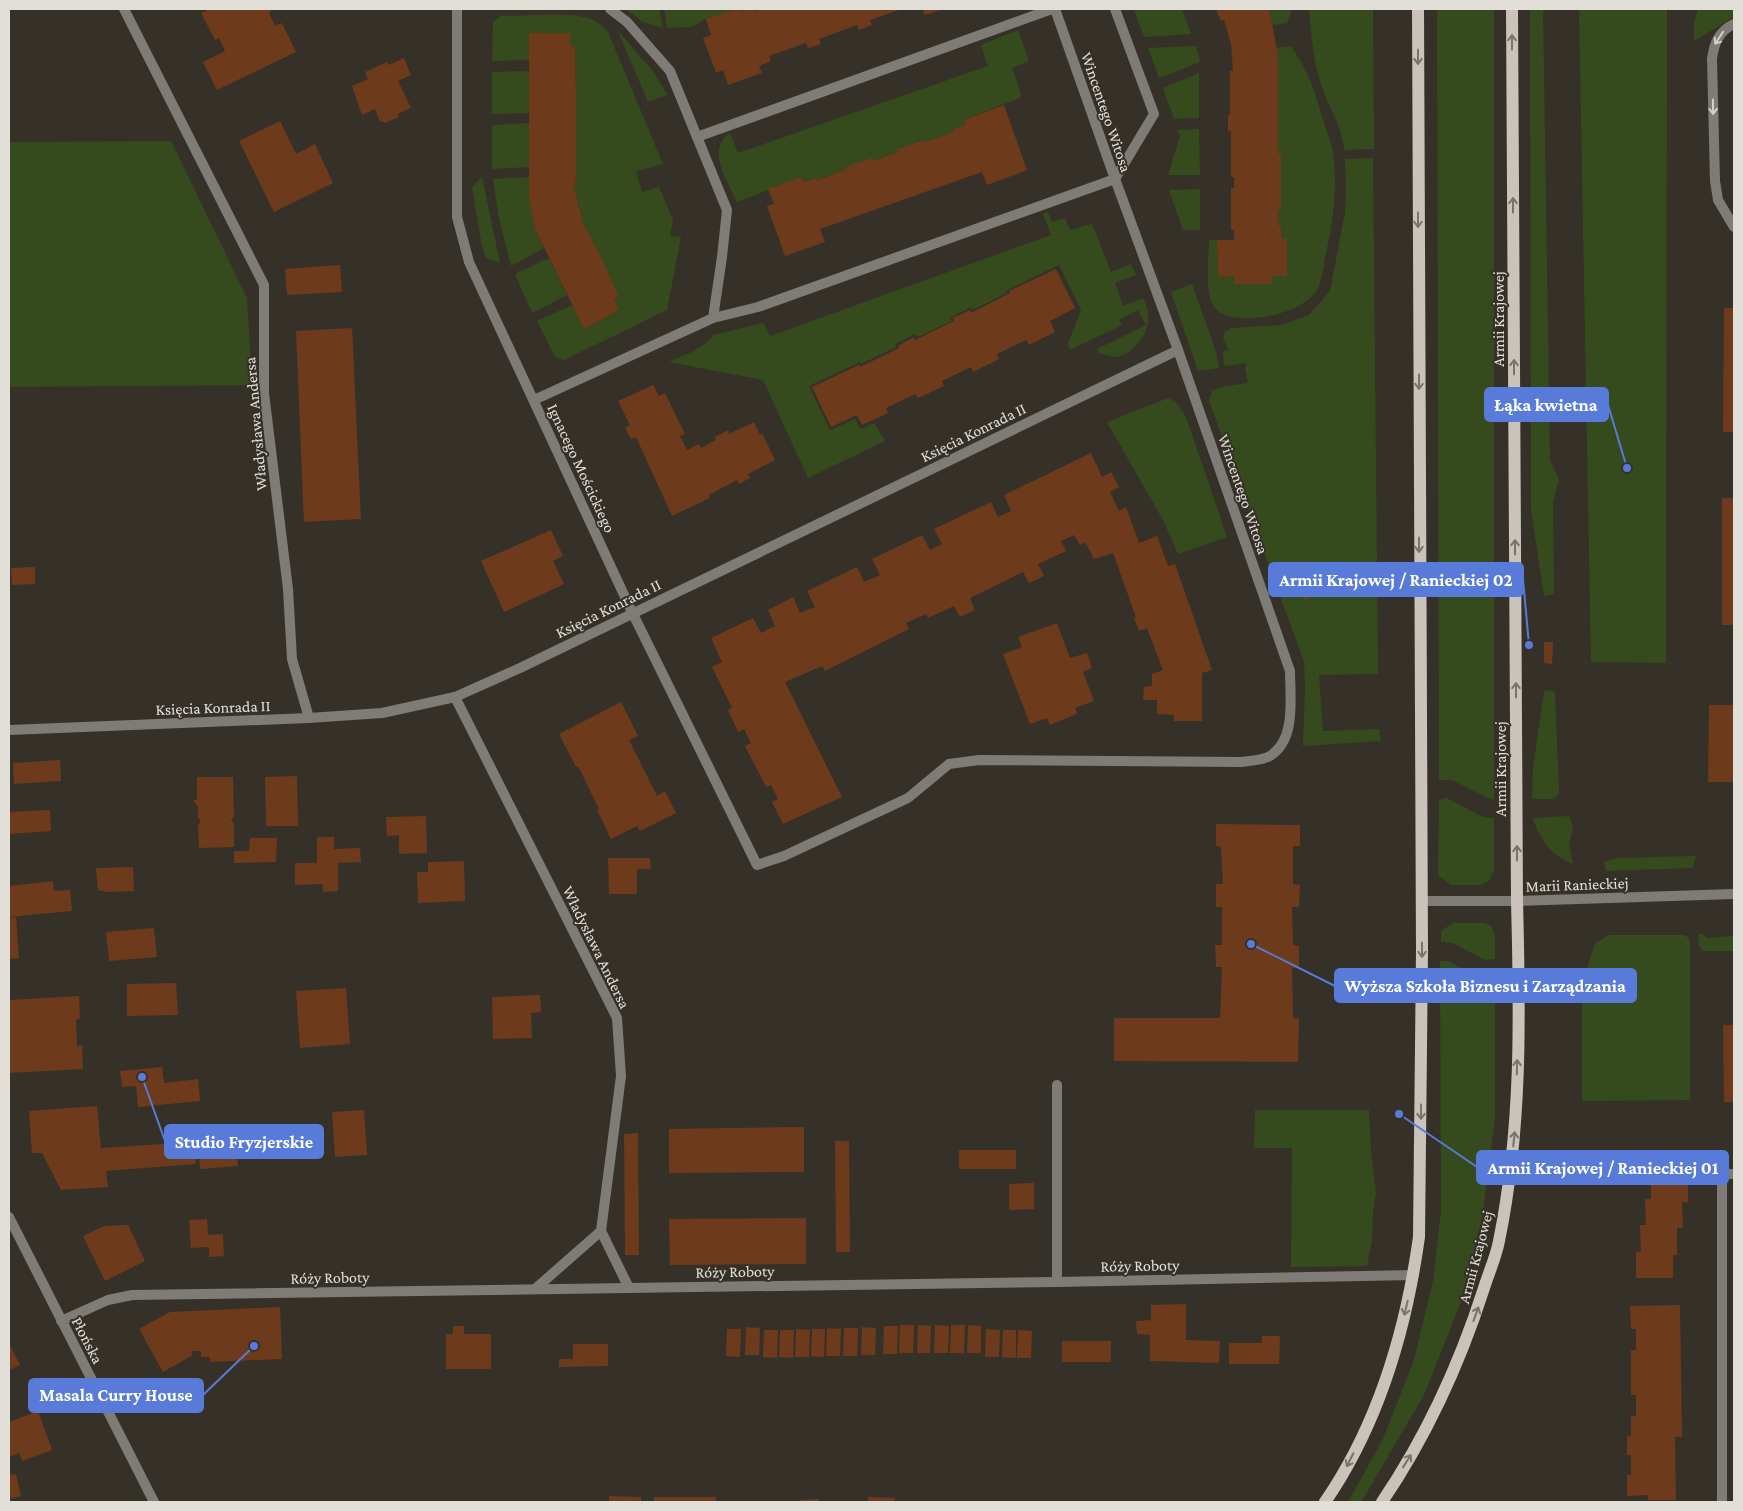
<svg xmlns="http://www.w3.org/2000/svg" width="1743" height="1511" viewBox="0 0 1743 1511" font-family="'Crimson Pro',serif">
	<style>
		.green { fill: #354b1d }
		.building { fill: #6d3a1c }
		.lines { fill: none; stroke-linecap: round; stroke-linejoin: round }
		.service { stroke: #7f7b77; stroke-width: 10 }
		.minor { stroke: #7f7b77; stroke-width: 10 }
		.tertiary { stroke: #7f7b77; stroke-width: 10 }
		.primary { stroke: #cbc3bb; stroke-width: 12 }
		.oneway { stroke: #d3d0ca }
		.oneway2 { stroke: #79736a }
		.labels { text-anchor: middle; stroke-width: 4; stroke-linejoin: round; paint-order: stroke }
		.street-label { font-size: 16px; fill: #e2dfd9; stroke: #363128 }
		.leader { fill: none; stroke: #587ad8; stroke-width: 2 }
		.callout-dot { fill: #587ad8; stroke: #363128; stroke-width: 2 }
		.callout { fill: #587ad8; stroke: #587ad8; stroke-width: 2 }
		.callout-label { font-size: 18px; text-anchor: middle; font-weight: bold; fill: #fff }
	</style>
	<rect width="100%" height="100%" fill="#363128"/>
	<!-- green -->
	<g class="green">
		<polygon points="626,9 659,9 663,28 643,22"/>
		<polygon points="664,9 736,9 706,19 691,27 667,28"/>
		<polygon points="1134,9 1182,9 1191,34 1144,37"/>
		<polygon points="1268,9 1292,9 1287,23 1272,25"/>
		<path d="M1309 9H1373L1374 149 1344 150C1343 125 1326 104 1320 81 1313 58 1311 33 1309 9Z"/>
		<polygon points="1437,9 1494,9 1494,799 1488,798 1452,780 1439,780"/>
		<polygon points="1530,9 1543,9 1550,460 1559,480 1553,501 1554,594 1544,596 1531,510"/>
		<polygon points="1579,9 1667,9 1666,663 1591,662"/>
		<polygon points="1698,9 1734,9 1734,17 1694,41 1694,24"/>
		<path d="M501 16C522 16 571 12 588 18 597 21 602 26 608 32L663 164 636 171 642 192 659 187 673 220 670 236 681 237 667 310 564 360 555 357 537 321 572 305 584 329 619 310 614 299 618 297 600 255 581 219 582 217 574 188 576 179V91L575 47 570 46 569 33H530L529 60 492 61 493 22Z"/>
		<path d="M1018 30 1029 61 1012 68 1022 97 964 120 965 125 953 129 954 132 925 142 923 140 898 149V152L817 180 816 178 803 182 801 177 737 202C728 182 705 149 730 133L738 153 988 66 981 45Z"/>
		<polygon points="618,31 653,71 667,95 648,102"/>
		<polygon points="1196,46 1200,62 1159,78 1148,48"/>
		<path d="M1291 46C1296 54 1302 63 1306 72 1314 87 1318 105 1324 122 1326 130 1330 139 1332 147 1338 181 1334 219 1326 253 1324 263 1322 281 1317 290 1304 314 1233 330 1215 308 1204 295 1209 257 1209 240H1217L1218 277 1234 276V283L1272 276H1287V240L1282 239 1281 227H1279L1278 210 1281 209V154H1278V55L1276 48Z"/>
		<polygon points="529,71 529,113 492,114 492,72"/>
		<polygon points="1199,73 1199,118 1174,119 1163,88"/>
		<polygon points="529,123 529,167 492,169 492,125"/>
		<polygon points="1199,129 1200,175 1168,175 1180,136 1177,130"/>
		<polygon points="171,141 247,298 252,385 9,387 9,142"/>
		<polygon points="1373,158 1378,674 1319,675 1323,731 1379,729 1381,741 1303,746 1305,688 1304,662 1209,401 1212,391 1221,387 1248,383 1245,368 1247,363 1224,366 1223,351 1229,350 1223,338 1225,332 1231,328 1282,325 1309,315 1330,291 1345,212 1346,193 1345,159"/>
		<polygon points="482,177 500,263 486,258 481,241 472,187"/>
		<polygon points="529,177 535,229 544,248 511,266 499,219 493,179"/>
		<polygon points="1200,189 1200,230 1183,230 1169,190"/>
		<path d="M1048 212 1052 222 1065 218 1070 230 1092 224 1111 272 1131 264 1136 275 1115 283 1123 306 1143 298C1145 302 1148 308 1148 313 1151 331 1134 356 1115 357 1110 357 1104 354 1099 353L1097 349 1146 325 1138 310 1119 320 1122 325 1070 350 1068 343 1081 310 1059 265 1006 291 1007 293 973 310 971 307 950 318 952 321 918 337 915 334 895 344 896 347 861 364 860 362 809 386 830 430 855 419 861 429 874 423 885 441 808 478 763 380 669 362C684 355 704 349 713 335L763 323 770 336 1051 235 1043 214Z"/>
		<polygon points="549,258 567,295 532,313 515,274"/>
		<polygon points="1192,284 1216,352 1219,368 1198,371 1171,292"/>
		<polygon points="1168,398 1176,402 1186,417 1227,537 1178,554 1163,520 1107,422"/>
		<polygon points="1552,690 1555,693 1559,793 1554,799 1532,799 1533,768 1544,691"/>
		<polygon points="1446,798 1483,817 1494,818 1494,871 1489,881 1481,885 1451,885 1438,875 1439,800"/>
		<path d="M1569 816 1573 827 1569 845 1573 864C1552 856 1539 839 1533 818Z"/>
		<polygon points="1696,856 1692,868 1606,871 1604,862 1617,858"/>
		<polygon points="1453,923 1485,923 1491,926 1495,935 1495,959 1485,960 1453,943 1441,942 1441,931"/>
		<polygon points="1698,934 1702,934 1707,938 1734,936 1734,951 1703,951 1699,946"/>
		<polygon points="1609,935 1685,935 1690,940 1690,1100 1582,1101 1582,987 1594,946 1596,943"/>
		<polygon points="1440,961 1448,961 1481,979 1495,979 1495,1118 1482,1218 1462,1299 1424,1395 1363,1499 1361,1502 1348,1502 1383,1439 1414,1360 1433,1281 1441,1210"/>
		<polygon points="1255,1110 1369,1110 1371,1152 1376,1193 1373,1212 1372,1240 1367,1266 1291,1267 1292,1148 1254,1148"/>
	</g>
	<!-- building -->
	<g class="building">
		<polygon points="210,9 269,9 271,12 269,13 275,26 282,23 296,52 217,90 203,62 225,51 219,38 215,40 201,13"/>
		<polygon points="736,9 740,9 741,11 748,9 754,9 755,11 760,9 902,9 870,20 872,25 859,30 857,25 819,39 821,44 808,48 806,43 769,56 771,61 759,66 762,73 728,85 723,70 716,73 703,38 711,35 706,19"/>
		<polygon points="922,9 943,9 925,15"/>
		<polygon points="1216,9 1268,9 1271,18 1278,55 1278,154 1281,154 1281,210 1278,210 1279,227 1281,227 1282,239 1287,239 1287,276 1272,276 1271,284 1234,284 1234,276 1218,277 1217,240 1234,240 1234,230 1231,230 1231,188 1234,188 1234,177 1231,177 1231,131 1228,131 1228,115 1230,115 1230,71 1233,71 1231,44 1224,20 1221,21"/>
		<polygon points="529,33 570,33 570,46 575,47 576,91 576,179 574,188 582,218 581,219 600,255 619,297 614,299 619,310 584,329 535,229 529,198"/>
		<polygon points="404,58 411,75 398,81 411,108 398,114 399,117 385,123 383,121 380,122 375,109 362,115 352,86 368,79 365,72 387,62 389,65"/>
		<polygon points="1004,105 1027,170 987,185 982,172 820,229 825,242 785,256 767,206 774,204 768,189 801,177 803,182 816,178 817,180 846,170 845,167 872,158 873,161 898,152 897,149 924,140 925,142 954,132 953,129 965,125 964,120"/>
		<polygon points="280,121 296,154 315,144 333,183 274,212 239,141"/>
		<polygon points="340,265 342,292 287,295 285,269"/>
		<polygon points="1056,269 1075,308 1050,321 1055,332 1029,345 1026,340 997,354 999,359 973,372 971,367 942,381 944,386 918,398 915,394 886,408 888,413 862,425 857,415 831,427 812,387 859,365 860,367 899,348 898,346 914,337 915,340 954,321 953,318 970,310 971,313 1010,293 1009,291"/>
		<polygon points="1724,308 1734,308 1734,432 1723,432"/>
		<polygon points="352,328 361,519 304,522 296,331"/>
		<polygon points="653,385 659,396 665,393 685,434 680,436 687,450 699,444 701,448 716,440 715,437 728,430 729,434 754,422 760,435 762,433 775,460 748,474 750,478 739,484 737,480 709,495 710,498 672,516 636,437 631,439 625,428 630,425 618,401"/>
		<polygon points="1091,453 1102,477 1111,472 1119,487 1110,492 1119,511 1126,507 1139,543 1157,536 1168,566 1175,564 1212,670 1202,673 1202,721 1174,721 1174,715 1157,714 1157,700 1143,700 1144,687 1152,686 1152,674 1163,670 1147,628 1139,631 1134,618 1136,617 1113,553 1094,559 1085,542 1080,545 1074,535 1061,541 1066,551 1038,564 1044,576 1029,583 1023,572 970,598 975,610 960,617 954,606 928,618 926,614 906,623 909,629 825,671 822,666 785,682 842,797 783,824 772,802 778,799 771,785 766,787 745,746 751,743 744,729 738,732 728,710 732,708 712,667 722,662 711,638 753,618 761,633 775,626 768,610 793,597 800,613 815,607 807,591 857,567 864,582 880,575 872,559 922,535 930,550 942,544 934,529 991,502 998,517 1011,511 1004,495"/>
		<rect x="1722" y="498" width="12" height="127"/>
		<polygon points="551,530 563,556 553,561 564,584 504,612 481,561"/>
		<polygon points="35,567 35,584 12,585 11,568"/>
		<polygon points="1318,568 1327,592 1304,600 1295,576"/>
		<polygon points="1057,623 1070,658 1087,653 1092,668 1083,672 1094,701 1075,708 1077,714 1050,725 1047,718 1030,724 1003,654 1022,647 1018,637"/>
		<polygon points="1544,642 1553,642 1552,664 1544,663"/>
		<polygon points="621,702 638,736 629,740 657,796 665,791 676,813 640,831 637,826 611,839 597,810 599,809 578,766 576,767 559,734"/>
		<polygon points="1709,705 1734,705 1734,782 1708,782"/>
		<polygon points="60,760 61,781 14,784 13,763"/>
		<polygon points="297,776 298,826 266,826 265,777"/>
		<polygon points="197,777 233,777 234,817 231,820 234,824 234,847 199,848 198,825 201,821 198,818 198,806 193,801 197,799"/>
		<polygon points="50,810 51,831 9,834 9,812"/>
		<polygon points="426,816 427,853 399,854 399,835 387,836 386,817"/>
		<polygon points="1216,824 1300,825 1300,846 1293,846 1293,884 1300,885 1299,907 1292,907 1293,945 1299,946 1299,968 1292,968 1293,1018 1299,1019 1298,1062 1114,1061 1114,1018 1220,1018 1222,967 1216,967 1215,945 1222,945 1222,907 1216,907 1216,884 1223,884 1221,847 1216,846"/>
		<polygon points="317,837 334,837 334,849 360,848 361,862 338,863 338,891 323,892 323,884 295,885 295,863 317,863"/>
		<polygon points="250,838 277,838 276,862 234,863 234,851 249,851"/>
		<polygon points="608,858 650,858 651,869 637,869 637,894 609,894"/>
		<polygon points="464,861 465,901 418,903 417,872 428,872 428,862"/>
		<polygon points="133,867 134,891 107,892 98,890 96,868"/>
		<polygon points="53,881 54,891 70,890 72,911 9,917 9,886"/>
		<polygon points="16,917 19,958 9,959 9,918"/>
		<polygon points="154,928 157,957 109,961 106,932"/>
		<polygon points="176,983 178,1015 127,1016 127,984"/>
		<polygon points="346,988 350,1044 300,1048 296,991"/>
		<polygon points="540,995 541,1012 531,1013 532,1038 493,1039 492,997"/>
		<polygon points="79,996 80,1019 76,1020 77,1046 82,1045 83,1069 9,1073 9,1000"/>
		<polygon points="1723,1025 1734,1025 1734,1102 1724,1102"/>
		<polygon points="162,1067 164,1083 198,1079 200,1101 138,1107 136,1086 122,1087 120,1071"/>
		<polygon points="97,1106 101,1148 194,1142 196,1164 106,1171 108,1187 61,1190 42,1153 32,1153 29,1111"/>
		<polygon points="364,1110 367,1155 335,1157 332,1112"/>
		<polygon points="804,1127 804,1172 669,1173 669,1129"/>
		<polygon points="638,1133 639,1255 625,1255 624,1134"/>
		<polygon points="236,1139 238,1166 200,1169 198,1142"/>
		<polygon points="835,1141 849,1141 850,1252 836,1252"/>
		<rect x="959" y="1150" width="57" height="19"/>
		<polygon points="1651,1176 1688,1176 1688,1202 1682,1202 1683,1228 1677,1228 1677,1255 1673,1255 1673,1278 1636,1278 1636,1252 1641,1252 1640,1225 1646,1225 1645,1199 1651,1199"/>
		<polygon points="1034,1183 1034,1209 1009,1210 1009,1184"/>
		<polygon points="806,1218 806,1264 670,1265 669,1219"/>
		<polygon points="207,1219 208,1235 223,1234 224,1256 209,1257 209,1247 191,1248 189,1220"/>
		<polygon points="128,1225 145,1261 105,1281 83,1236 104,1226"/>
		<polygon points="1186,1304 1186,1340 1220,1341 1219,1363 1150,1361 1150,1335 1137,1334 1136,1321 1151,1320 1151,1305"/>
		<polygon points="1680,1305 1682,1437 1675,1437 1676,1500 1648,1500 1648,1495 1627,1496 1627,1475 1631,1475 1631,1455 1627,1455 1627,1436 1631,1436 1631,1416 1636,1416 1636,1395 1631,1395 1631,1350 1636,1350 1636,1329 1631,1329 1630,1306"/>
		<polygon points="280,1307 282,1359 210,1362 210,1357 201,1357 201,1351 191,1351 193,1355 163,1372 139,1329 170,1312"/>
		<polygon points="900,1325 914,1325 913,1353 899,1353"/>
		<polygon points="918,1325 931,1326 930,1353 917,1353"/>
		<polygon points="935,1325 949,1326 948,1353 934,1353"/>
		<polygon points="951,1325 965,1325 964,1353 950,1353"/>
		<polygon points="968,1325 981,1326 981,1353 967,1353"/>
		<polygon points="453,1326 464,1326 464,1334 491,1334 491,1369 446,1369 446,1334 453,1334"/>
		<polygon points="884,1326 898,1326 897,1354 883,1354"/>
		<polygon points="746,1327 760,1328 759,1355 745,1355"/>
		<polygon points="862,1327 876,1328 875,1355 861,1355"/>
		<polygon points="827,1328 841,1329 840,1356 826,1356"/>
		<polygon points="844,1328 858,1328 857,1356 843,1356"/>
		<polygon points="727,1329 741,1329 740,1357 726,1356"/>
		<polygon points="796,1329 810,1330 809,1357 795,1357"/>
		<polygon points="812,1329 825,1329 824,1357 811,1356"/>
		<polygon points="986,1329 1000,1330 999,1357 985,1357"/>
		<polygon points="764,1330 778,1330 777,1358 763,1357"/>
		<polygon points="780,1330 794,1330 793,1358 779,1357"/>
		<polygon points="1003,1330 1016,1330 1016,1358 1002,1357"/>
		<polygon points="1018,1330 1032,1331 1031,1358 1017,1358"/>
		<polygon points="1262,1336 1280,1336 1279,1364 1229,1364 1229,1343 1262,1343"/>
		<rect x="1062" y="1341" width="49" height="21"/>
		<polygon points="9,1343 20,1365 9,1370"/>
		<polygon points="573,1344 608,1344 608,1366 559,1367 559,1359 573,1359"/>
		<polygon points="38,1411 52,1450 22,1461 19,1453 9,1457 9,1422"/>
		<polygon points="16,1474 21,1496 9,1499 9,1475"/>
		<polygon points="609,1496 641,1497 641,1502 609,1502"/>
		<rect x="654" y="1497" width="62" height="5"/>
		<polygon points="868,1497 895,1498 894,1502 868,1502"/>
		<polygon points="819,1499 819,1502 799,1502 799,1500"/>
	</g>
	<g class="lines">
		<!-- service -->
		<g class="service">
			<path d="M1734 24C1719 31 1714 43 1712 59L1715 181 1718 200 1734 227"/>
			<polyline points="1057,1085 1057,1282"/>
		</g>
		<!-- minor -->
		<g class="minor">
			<polyline points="124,9 264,285 264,393 288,589 292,659 309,718"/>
			<path d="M457 9V217L469 262 632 612 757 865 784 856 908 798 949 764 979 760 1241 762C1249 761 1261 760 1268 757 1297 742 1290 697 1290 671L1178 350 1115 179 1055 9"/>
			<polyline points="610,9 627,22 670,71 697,137 1052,9"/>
			<polyline points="697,137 727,210 722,257 713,318"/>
			<polyline points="534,400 713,318 758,307 1115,179 1154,114 1115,9"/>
			<polyline points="455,697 617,1018 621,1076 601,1231 629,1288"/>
			<polyline points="9,730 309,718 382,713 455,697 520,668 1178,350"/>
			<polyline points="1421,901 1517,901 1734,894"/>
			<polyline points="535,1289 601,1231"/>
			<polyline points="61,1321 108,1300 132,1295 1057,1282 1414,1275"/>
			<polyline points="1722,1502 1722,1174 1734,1174"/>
		</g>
		<!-- tertiary -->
		<polyline class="tertiary" points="9,1217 154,1502"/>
		<!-- primary -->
		<g class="primary">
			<path d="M1325 1502C1378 1425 1406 1330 1419 1237L1422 951 1418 9"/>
			<path d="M1382 1502C1426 1437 1460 1363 1484 1288 1489 1272 1496 1257 1499 1241 1522 1129 1520 1015 1517 901L1512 9"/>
		</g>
	</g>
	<!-- one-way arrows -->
	<defs><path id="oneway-shaft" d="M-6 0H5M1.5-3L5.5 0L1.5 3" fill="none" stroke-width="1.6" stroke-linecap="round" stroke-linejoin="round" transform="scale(1.25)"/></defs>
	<g class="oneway">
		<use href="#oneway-shaft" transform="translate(1719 38) rotate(123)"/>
		<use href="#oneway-shaft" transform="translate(1713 107) rotate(89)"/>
	</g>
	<g class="oneway2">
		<use href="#oneway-shaft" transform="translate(1512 42) rotate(-90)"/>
		<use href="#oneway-shaft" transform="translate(1418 57) rotate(90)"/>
		<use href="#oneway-shaft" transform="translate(1513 205) rotate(-90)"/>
		<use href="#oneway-shaft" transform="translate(1418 220) rotate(90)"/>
		<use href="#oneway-shaft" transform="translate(1514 367) rotate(-90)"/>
		<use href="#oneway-shaft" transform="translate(1419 382) rotate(90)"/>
		<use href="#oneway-shaft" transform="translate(1419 545) rotate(90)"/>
		<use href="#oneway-shaft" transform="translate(1515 547) rotate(-90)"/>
		<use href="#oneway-shaft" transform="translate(1516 690) rotate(-90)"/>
		<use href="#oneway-shaft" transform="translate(1517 853) rotate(-90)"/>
		<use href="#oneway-shaft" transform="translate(1422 950) rotate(90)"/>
		<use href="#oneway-shaft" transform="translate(1517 1067) rotate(-89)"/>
		<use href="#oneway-shaft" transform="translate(1421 1112) rotate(90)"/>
		<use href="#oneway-shaft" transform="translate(1514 1139) rotate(-84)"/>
		<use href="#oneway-shaft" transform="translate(1406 1308) rotate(103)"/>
		<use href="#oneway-shaft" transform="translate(1476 1314) rotate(-70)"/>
		<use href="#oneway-shaft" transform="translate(1350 1460) rotate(117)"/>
		<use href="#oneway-shaft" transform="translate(1407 1461) rotate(-58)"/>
	</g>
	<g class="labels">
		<!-- street labels -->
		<g class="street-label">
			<text transform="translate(1107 112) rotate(71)" y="6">Wincentego Witosa</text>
			<text transform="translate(1498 319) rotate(-90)" y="6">Armii Krajowej</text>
			<text transform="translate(255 424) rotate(-95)" y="6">Władysława Andersa</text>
			<text transform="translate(973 432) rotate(-26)" y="6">Księcia Konrada II</text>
			<text transform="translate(582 468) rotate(65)" y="6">Ignacego Mościckiego</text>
			<text transform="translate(1244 494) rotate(71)" y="6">Wincentego Witosa</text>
			<text transform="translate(608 608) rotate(-26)" y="6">Księcia Konrada II</text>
			<text transform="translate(213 707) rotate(-2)" y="6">Księcia Konrada II</text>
			<text transform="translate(1500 769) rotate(-90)" y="6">Armii Krajowej</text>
			<text transform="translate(1577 884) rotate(-2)" y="6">Marii Ranieckiej</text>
			<text transform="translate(597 947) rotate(64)" y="6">Władysława Andersa</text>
			<text transform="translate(1475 1257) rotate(-75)" y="6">Armii Krajowej</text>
			<text transform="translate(1140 1265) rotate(-1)" y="6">Róży Roboty</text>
			<text transform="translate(735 1271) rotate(-1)" y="6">Róży Roboty</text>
			<text transform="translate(330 1277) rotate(-1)" y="6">Róży Roboty</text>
			<text transform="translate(88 1340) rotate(63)" y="6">Płońska</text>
		</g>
	</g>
	<!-- callouts -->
	<path class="leader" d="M1627 468L1608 405M1529 645L1523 579M1251 944L1335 986M142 1077L165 1141M1399 1114L1477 1167M254 1346L203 1395"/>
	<g class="callout-dot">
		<circle cx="1627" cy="468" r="5"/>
		<circle cx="1529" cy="645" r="5"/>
		<circle cx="1251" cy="944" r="5"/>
		<circle cx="142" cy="1077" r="5"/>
		<circle cx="1399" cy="1114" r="5"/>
		<circle cx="254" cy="1346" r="5"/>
	</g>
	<g class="callout">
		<rect x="1485" y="388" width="123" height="33" rx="5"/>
		<rect x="1269" y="563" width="254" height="33" rx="5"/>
		<rect x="1335" y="969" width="301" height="33" rx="5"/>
		<rect x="165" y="1125" width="158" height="33" rx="5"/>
		<rect x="1477" y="1151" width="251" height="33" rx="5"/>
		<rect x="29" y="1379" width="174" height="33" rx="5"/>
	</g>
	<g class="callout-label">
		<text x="1546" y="411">Łąka kwietna</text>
		<text x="1396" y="586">Armii Krajowej / Ranieckiej 02</text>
		<text x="1485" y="992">Wyższa Szkoła Biznesu i Zarządzania</text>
		<text x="244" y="1148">Studio Fryzjerskie</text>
		<text x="1603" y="1174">Armii Krajowej / Ranieckiej 01</text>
		<text x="116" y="1401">Masala Curry House</text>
	</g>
	<!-- border -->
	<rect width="1743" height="1511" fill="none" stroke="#e2dfd9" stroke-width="20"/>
</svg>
